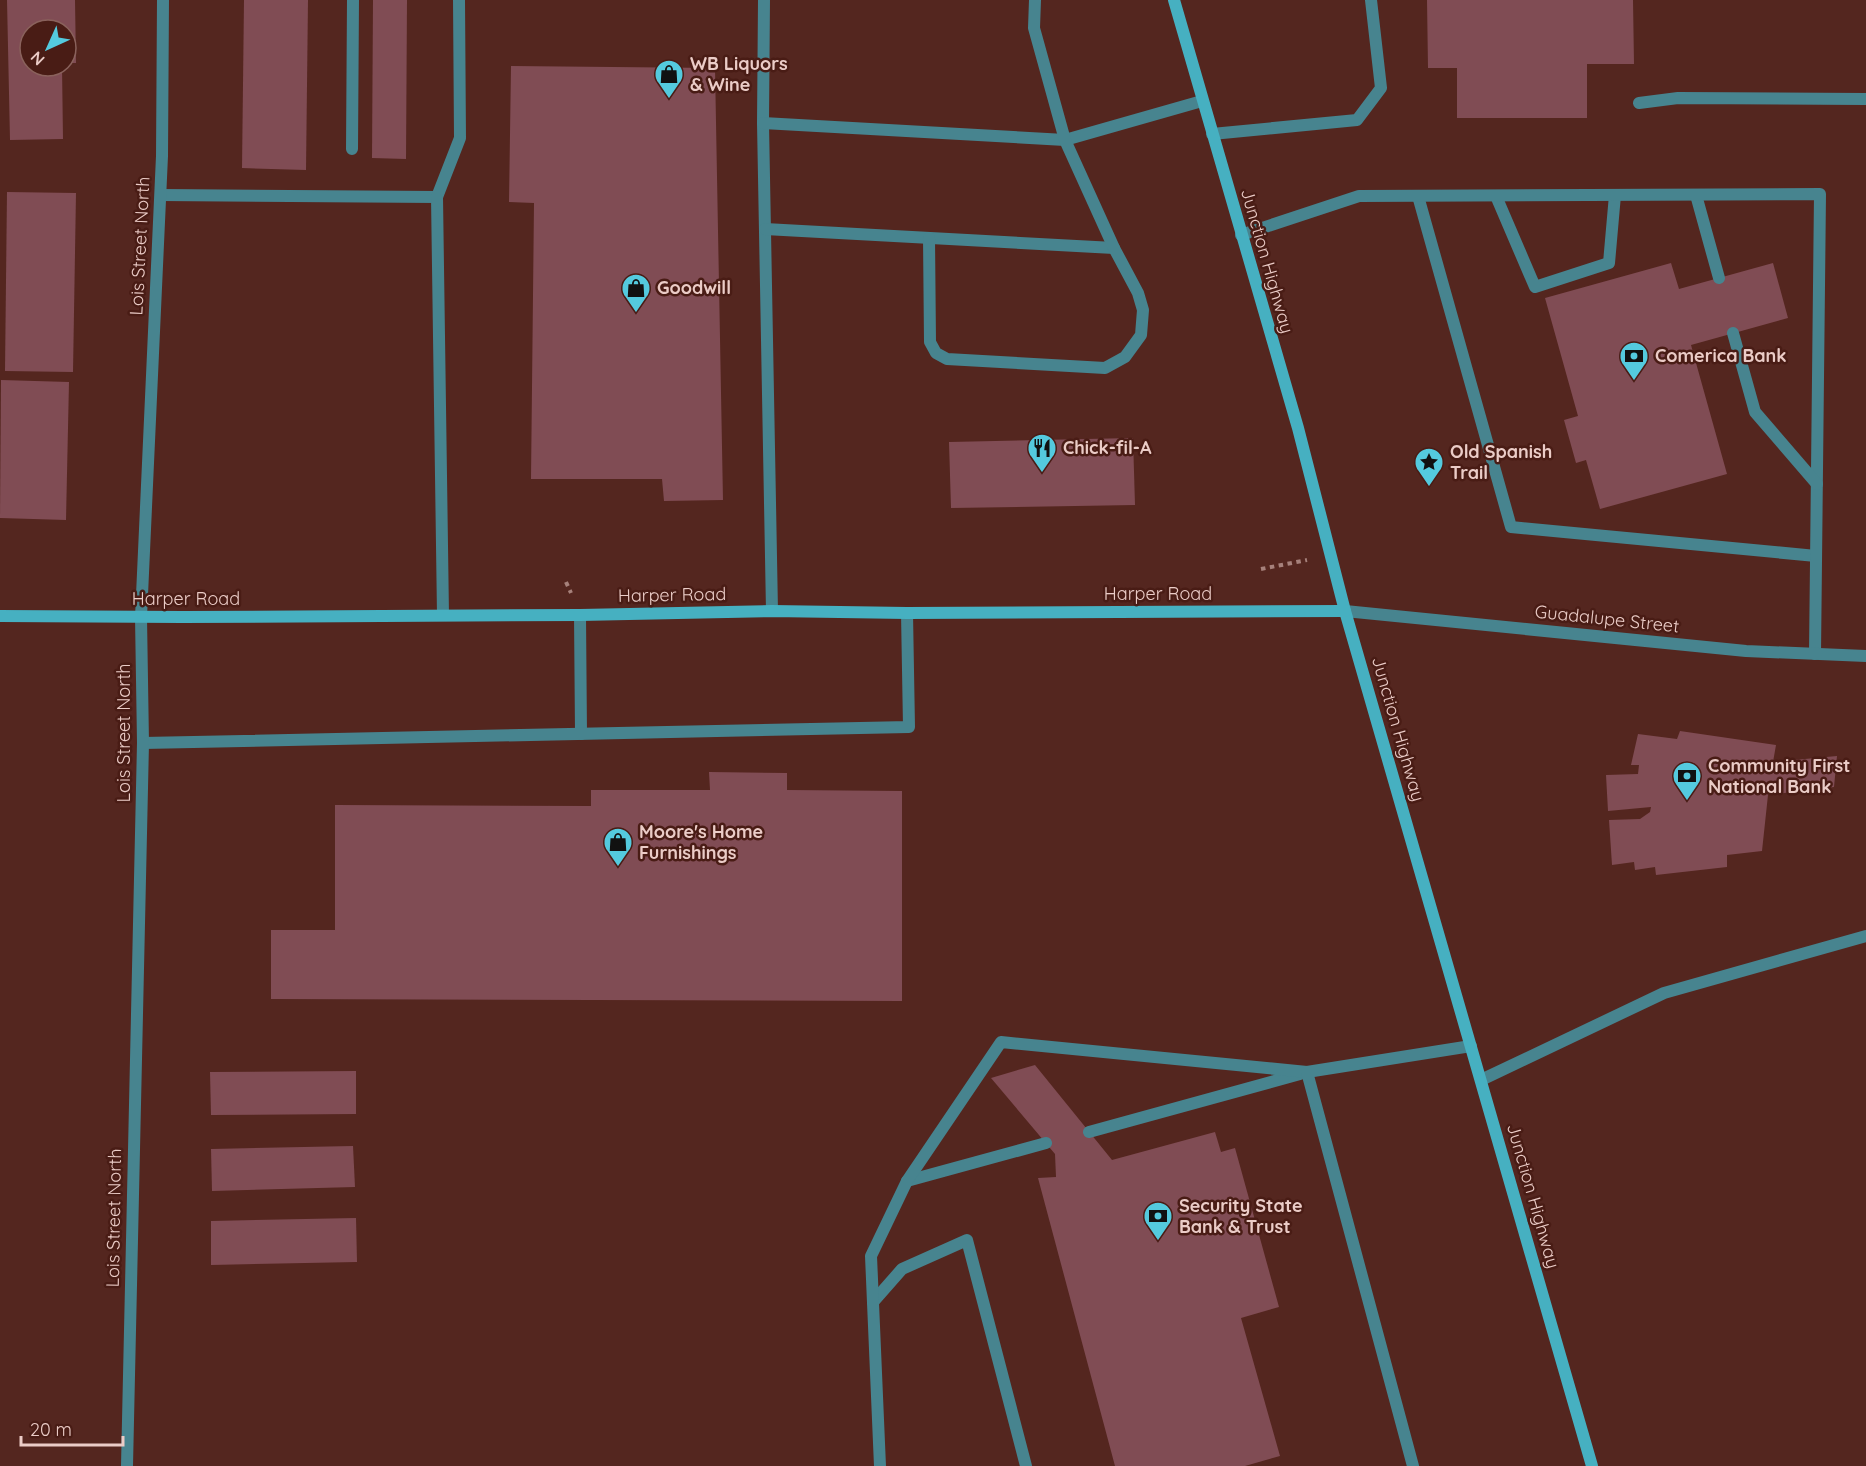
<svg xmlns="http://www.w3.org/2000/svg" width="1866" height="1466" viewBox="0 0 1866 1466" font-family="Quicksand,sans-serif">
	<style>
		.building { fill: #804c54 }
		.lines { fill: none; stroke-linecap: round; stroke-linejoin: round }
		.path { stroke: #a6817b; stroke-width: 4; stroke-dasharray: 4.5 4.5; stroke-linecap: butt }
		.service { stroke: #47848f; stroke-width: 12 }
		.minor { stroke: #47848f; stroke-width: 12 }
		.secondary { stroke: #46b0c1; stroke-width: 12 }
		.labels { text-anchor: middle; stroke-width: 5; stroke-linejoin: round; paint-order: stroke }
		.poi-label { font-size: 18px; font-weight: bold; fill: #ebccc7; stroke: #491c15; text-anchor: start }
		.street-label { font-size: 18px; fill: #ebccc7; stroke: #491c15 }
	</style>
	<rect width="100%" height="100%" fill="#54261f"/>
	<!-- building -->
	<g class="building">
		<polygon points="7,0 75,0 76,63 66,63 66,30 30,30 30,66 62,66 63,139 10,140"/>
		<polygon points="244,0 308,0 306,170 242,168"/>
		<polygon points="373,0 407,0 406,159 372,158"/>
		<polygon points="1427,0 1633,0 1634,64 1587,64 1587,118 1457,118 1457,68 1428,68"/>
		<polygon points="511,66 715,68 723,500 664,501 662,479 531,479 534,203 509,202"/>
		<polygon points="7,192 76,193 73,372 5,371"/>
		<polygon points="1671,263 1679,289 1773,263 1788,318 1691,345 1727,474 1600,509 1586,460 1576,463 1564,420 1578,416 1545,298"/>
		<polygon points="1,380 69,382 66,520 0,518"/>
		<polygon points="1133,438 1135,505 951,508 949,442"/>
		<polygon points="1680,731 1776,745 1773,762 1837,756 1834,787 1768,795 1762,851 1727,855 1727,867 1656,875 1655,867 1635,870 1634,862 1612,865 1609,820 1640,819 1650,812 1651,807 1608,811 1606,775 1638,774 1639,765 1631,765 1638,734 1677,739"/>
		<polygon points="709,772 787,773 787,790 902,791 902,1001 271,999 271,930 335,930 335,805 591,806 591,790 710,790"/>
		<polygon points="1035,1065 1112,1160 1215,1132 1221,1152 1235,1148 1279,1307 1241,1318 1280,1456 1245,1466 1115,1466 1038,1178 1056,1177 1055,1154 991,1078"/>
		<polygon points="356,1071 356,1114 211,1115 210,1072"/>
		<polygon points="353,1146 355,1187 212,1191 211,1149"/>
		<polygon points="356,1218 357,1262 211,1265 211,1221"/>
	</g>
	<g class="lines">
		<!-- path -->
		<g class="path">
			<polyline points="1261,569 1307,560"/>
			<polyline points="566,582 571,593"/>
		</g>
		<!-- service -->
		<g class="service">
			<polyline points="764,0 763,123 772,611"/>
			<polyline points="1639,103 1678,98 1866,99"/>
			<polyline points="763,123 1065,140 1202,101"/>
			<polyline points="1212,134 1357,120 1381,88 1371,0"/>
			<polyline points="352,149 353,0"/>
			<polyline points="161,195 437,197"/>
			<polyline points="1696,195 1719,278"/>
			<polyline points="1418,196 1511,527 1816,556"/>
			<polyline points="1496,196 1535,287 1609,263 1615,195"/>
			<polyline points="765,229 1114,248"/>
			<polyline points="1241,235 1359,196 1820,194 1815,654"/>
			<polyline points="929,238 930,342 936,353 947,359 1105,368 1125,357 1141,335 1143,310 1138,293 1114,248 1065,140 1034,28 1035,0"/>
			<polyline points="1733,333 1755,412 1817,484"/>
			<polyline points="443,615 437,197 460,138 459,0"/>
			<polyline points="580,615 581,734"/>
			<polyline points="143,743 909,727 907,613"/>
			<polyline points="1481,1080 1664,993 1866,936"/>
			<polyline points="1089,1132 1300,1074"/>
			<polyline points="907,1181 1046,1143"/>
			<polyline points="873,1302 902,1269 967,1240 1026,1466"/>
			<polyline points="880,1466 871,1256 907,1181 1001,1042 1307,1072"/>
			<polyline points="1413,1466 1307,1072 1471,1046"/>
		</g>
		<!-- minor -->
		<g class="minor">
			<polyline points="1345,611 1746,651 1866,656"/>
			<polyline points="127,1466 143,743 141,617 162,156 163,0"/>
		</g>
		<!-- secondary -->
		<g class="secondary">
			<polyline points="1174,0 1298,428 1345,611 1592,1466"/>
			<polyline points="0,616 182,617 580,615 772,611 907,613 1345,611"/>
		</g>
	</g>
	<!-- icons -->
	<defs>
		<g id="shop-pin" transform="scale(1.5)"><path d="M0 17L-7.5 6A9.5 9.5 0 1 1 7.5 6Z" fill="#54cade" stroke="#491c15"/><path d="M-5-2.5h2.3a2.7 3.5 0 0 1 5.4 0H5L5.5 6h-11ZM-1.5-2.5h3a1.5 2.3 0 0 0-3 0Z" fill="#111"/></g>
		<g id="bank-pin" transform="scale(1.5)"><path d="M0 17L-7.5 6A9.5 9.5 0 1 1 7.5 6Z" fill="#54cade" stroke="#491c15"/><path d="M-6-4H6V4H-6ZM0-2.3a2.3 2.3 0 1 0 0 4.6a2.3 2.3 0 1 0 0-4.6Z" fill="#111"/></g>
		<g id="restaurant-pin" transform="scale(1.5)"><path d="M0 17L-7.5 6A9.5 9.5 0 1 1 7.5 6Z" fill="#54cade" stroke="#491c15"/><path d="M-5-6h1v4h1v-4h1v4h1v-4h1v5L-1.5 .5V6h-2V.5L-5-1ZM5-6V6H3V1.5H1.5Q1.5-4 5-6Z" fill="#111"/></g>
		<g id="sight-pin" transform="scale(1.5)"><path d="M0 17L-7.5 6A9.5 9.5 0 1 1 7.5 6Z" fill="#54cade" stroke="#491c15"/><path d="M0-6L1.8-2.2L6-1.7L2.9 1.2L3.7 5.4L0 3.3L-3.7 5.4L-2.9 1.2L-6-1.7L-1.8-2.2Z" fill="#111"/></g>
	</defs>
	<g fill-rule="evenodd">
		<use href="#shop-pin" x="669" y="74"/>
		<use href="#shop-pin" x="636" y="288"/>
		<use href="#bank-pin" x="1634" y="356"/>
		<use href="#restaurant-pin" x="1042" y="448"/>
		<use href="#sight-pin" x="1429" y="462"/>
		<use href="#bank-pin" x="1687" y="776"/>
		<use href="#shop-pin" x="618" y="842"/>
		<use href="#bank-pin" x="1158" y="1216"/>
	</g>
	<g class="labels">
		<!-- poi labels -->
		<g class="poi-label">
			<text x="690" y="70">WB Liquors<tspan x="690" dy="21">&amp; Wine</tspan></text>
			<text x="657" y="294">Goodwill</text>
			<text x="1655" y="362">Comerica Bank</text>
			<text x="1063" y="454">Chick-fil-A</text>
			<text x="1450" y="458">Old Spanish<tspan x="1450" dy="21">Trail</tspan></text>
			<text x="1708" y="772">Community First<tspan x="1708" dy="21">National Bank</tspan></text>
			<text x="639" y="838">Moore's Home<tspan x="639" dy="21">Furnishings</tspan></text>
			<text x="1179" y="1212">Security State<tspan x="1179" dy="21">Bank &amp; Trust</tspan></text>
		</g>
		<!-- street labels -->
		<g class="street-label">
			<text transform="translate(140 246) rotate(-87)" y="6">Lois Street North</text>
			<text transform="translate(1267 261) rotate(74)" y="6">Junction Highway</text>
			<text x="1158" y="600">Harper Road</text>
			<text transform="translate(672 595) rotate(-1)" y="6">Harper Road</text>
			<text x="186" y="605">Harper Road</text>
			<text transform="translate(1607 619) rotate(6)" y="6">Guadalupe Street</text>
			<text transform="translate(1398 729) rotate(74)" y="6">Junction Highway</text>
			<text transform="translate(124 733) rotate(-90)" y="6">Lois Street North</text>
			<text transform="translate(1533 1196) rotate(74)" y="6">Junction Highway</text>
			<text transform="translate(114 1218) rotate(-89)" y="6">Lois Street North</text>
		</g>
	</g>
	<!-- north arrow -->
	<g transform="translate(48 48) rotate(225)"><circle r="28" fill="#491c15" stroke="#8a625c" stroke-width="1.5"/>
	<path d="M0-4.5L10 22L0 15L-10 22Z" fill="#54cade"/>
	<text y="-9" font-size="16" font-weight="bold" text-anchor="middle" fill="#ebccc7">N</text>
	</g>
	<!-- scale -->
	<path d="M21 1436v9h102v-9" fill="none" stroke="#ebccc7" stroke-width="3"/>
	<text x="30" y="1436" font-size="18" fill="#ebccc7" stroke="#491c15" stroke-width="4.5" paint-order="stroke">20 m</text>
</svg>
